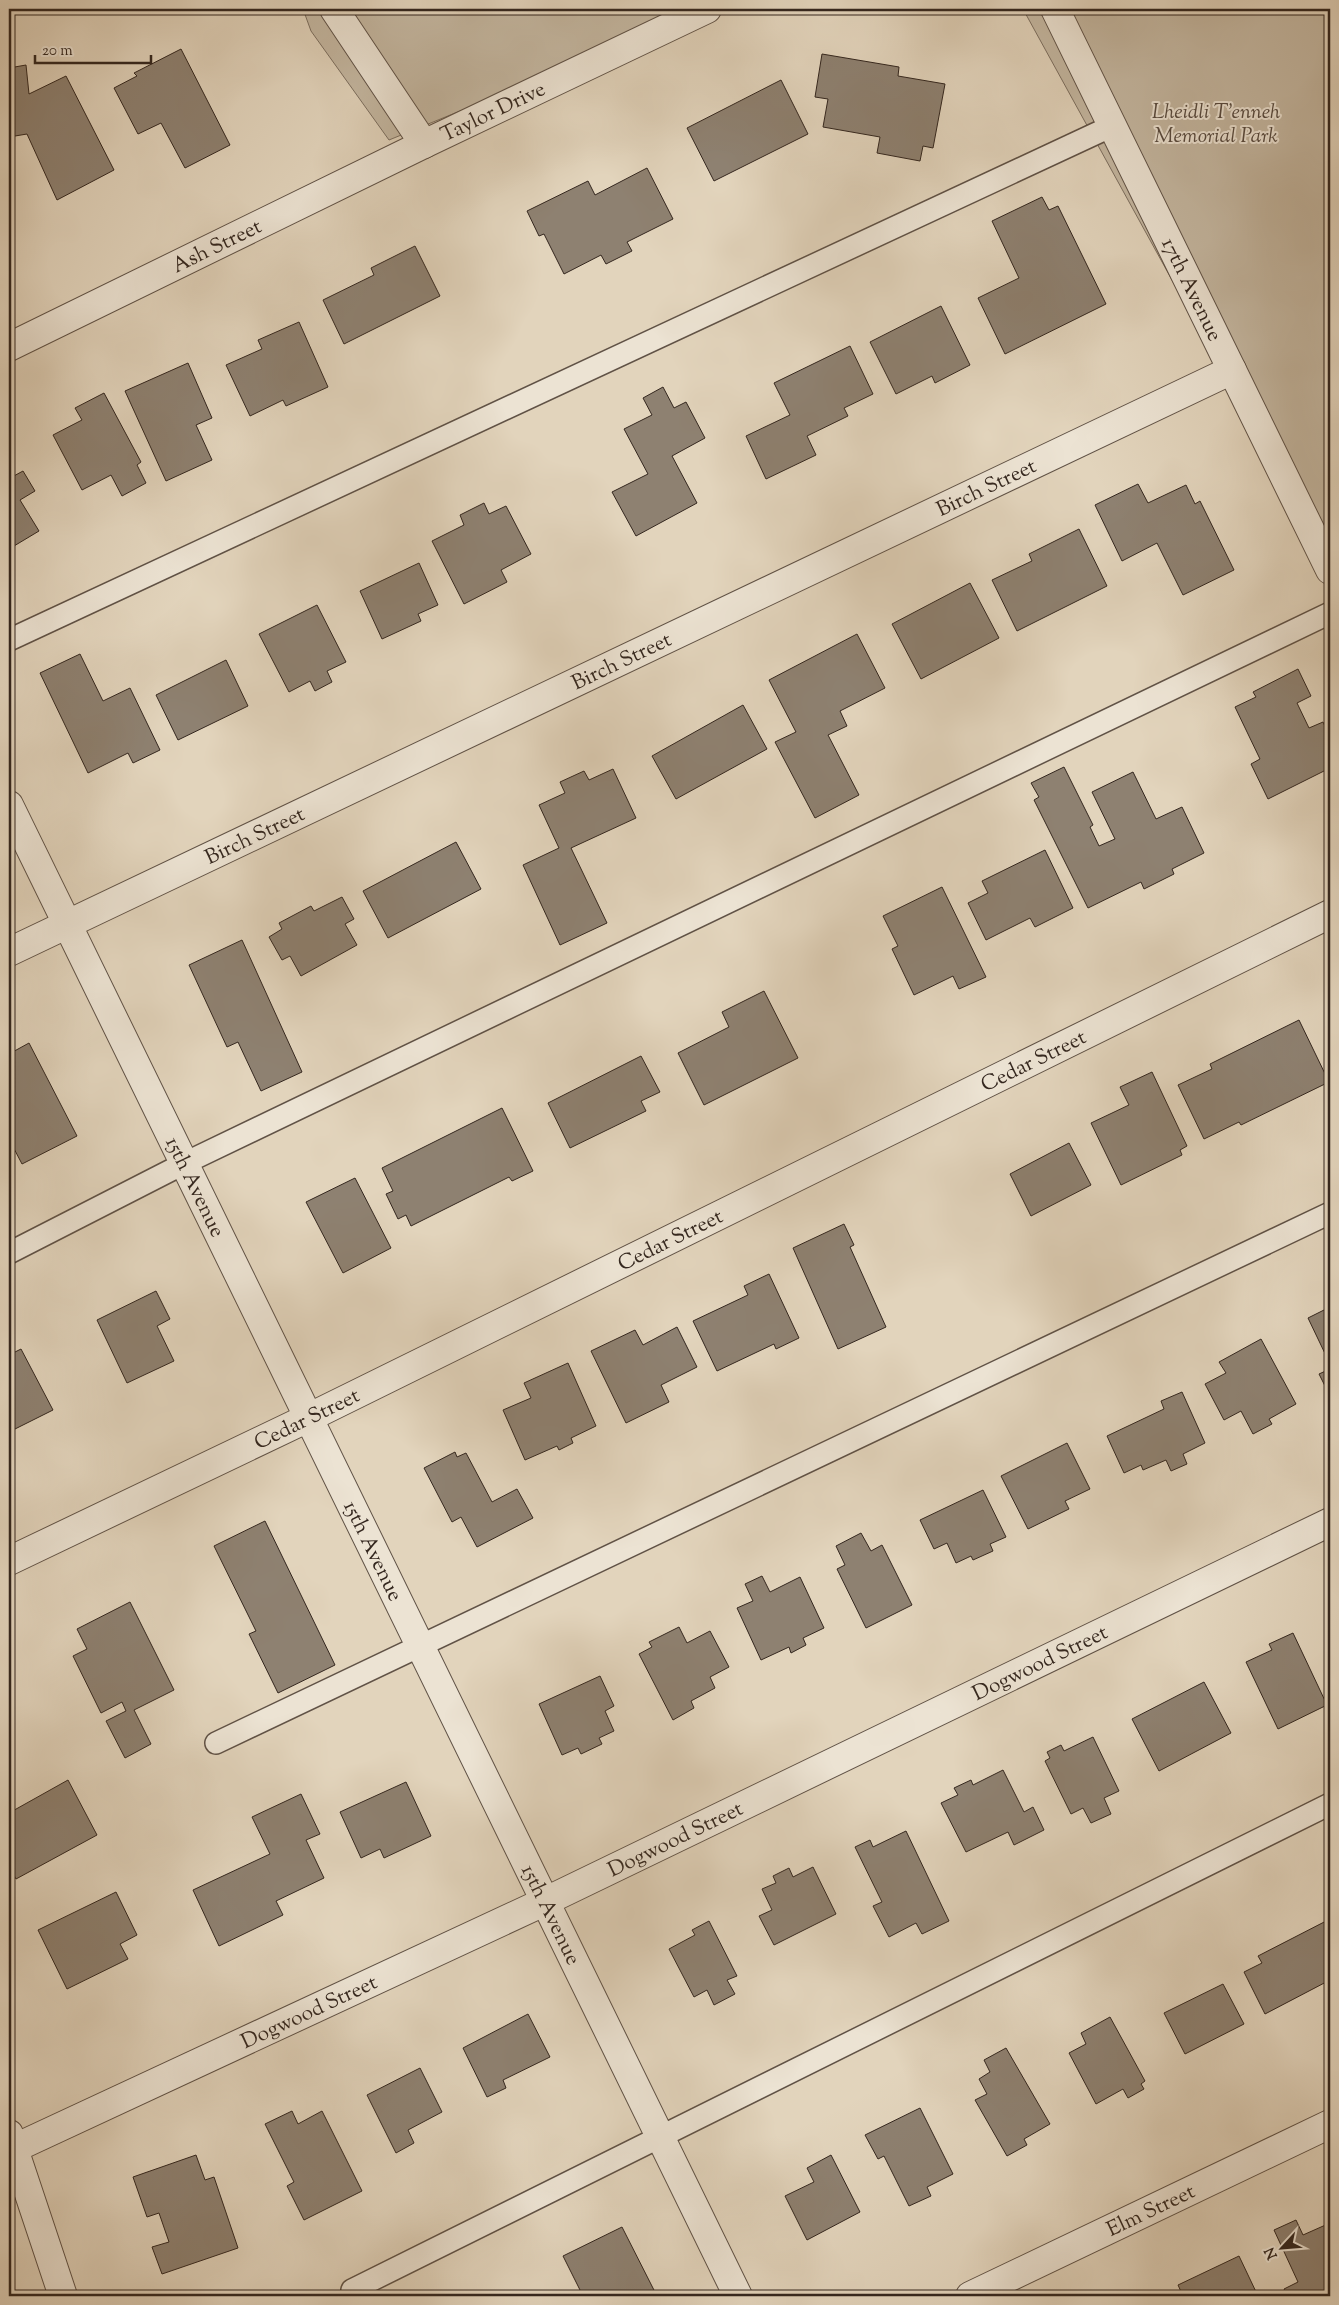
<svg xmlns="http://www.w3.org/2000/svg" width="1339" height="2305" viewBox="0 0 1339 2305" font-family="'Sorts Mill Goudy',serif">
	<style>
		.green { fill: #c4b7a1; stroke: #7c6f60 }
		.building { fill: #8e8171; stroke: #34271f }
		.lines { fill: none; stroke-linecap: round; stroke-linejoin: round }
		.service-casing { stroke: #605246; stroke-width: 24 }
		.minor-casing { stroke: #605246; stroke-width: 30 }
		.tertiary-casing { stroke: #605246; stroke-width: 30 }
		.service { stroke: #ece3d3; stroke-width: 21 }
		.minor { stroke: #ece3d3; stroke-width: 28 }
		.tertiary { stroke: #ece3d3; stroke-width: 28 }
		.labels { text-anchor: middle; stroke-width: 4; stroke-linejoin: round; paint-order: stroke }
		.street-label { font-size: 21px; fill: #34271f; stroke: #ece3d3 }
		.park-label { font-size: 21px; font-style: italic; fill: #584b40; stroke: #ece3d3 }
	</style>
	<rect width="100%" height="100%" fill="#e2d4bc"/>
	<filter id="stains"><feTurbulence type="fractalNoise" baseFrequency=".004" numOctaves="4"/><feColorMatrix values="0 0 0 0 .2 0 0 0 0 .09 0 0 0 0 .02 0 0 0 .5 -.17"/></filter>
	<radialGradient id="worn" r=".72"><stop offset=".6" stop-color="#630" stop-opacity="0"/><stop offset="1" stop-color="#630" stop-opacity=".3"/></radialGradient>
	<!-- green -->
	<g class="green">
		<polygon points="303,9 710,9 389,140 311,31"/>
		<polygon points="1023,9 1330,9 1330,593 1211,351"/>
	</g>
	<!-- building -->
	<g class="building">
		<polygon points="181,49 230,145 185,168 161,123 138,134 114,88 137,76 134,73"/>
		<polygon points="822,54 899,67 898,76 945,84 933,148 923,146 920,161 877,153 880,137 823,127 828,99 815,97"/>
		<polygon points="26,65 29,94 66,76 114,170 57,200 27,134 9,137 9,68"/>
		<polygon points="781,80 808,134 714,181 687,128"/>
		<polygon points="647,168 673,219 627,242 632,251 606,264 601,255 564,274 544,234 539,236 527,211 588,181 595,195"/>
		<polygon points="1042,197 1049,210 1058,206 1106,304 1005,354 978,298 1019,278 992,221"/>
		<polygon points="415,246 440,296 344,344 323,300 374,275 371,268"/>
		<polygon points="941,306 970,365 935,383 932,376 896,394 870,342"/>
		<polygon points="299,322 328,387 286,406 283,400 250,416 226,365 262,349 258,340"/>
		<polygon points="850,346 873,394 844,408 848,416 807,436 816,455 766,479 746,436 790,415 774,383"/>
		<polygon points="188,363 212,418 196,425 212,460 166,481 125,391"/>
		<polygon points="663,387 674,408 686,402 705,438 672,456 697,503 636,536 612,492 648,474 624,429 652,415 643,398"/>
		<polygon points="104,393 141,462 137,465 146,483 122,496 111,475 82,490 53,435 82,420 75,408"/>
		<polygon points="9,471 12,477 23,471 35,491 20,500 39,531 9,549"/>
		<polygon points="1138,484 1148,503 1186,485 1195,504 1200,501 1234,570 1183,595 1157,543 1122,561 1095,505"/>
		<polygon points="484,503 489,514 506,506 531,554 501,570 507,582 464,604 432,541 464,525 460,515"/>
		<polygon points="1079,529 1107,586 1017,631 992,580 1032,561 1029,554"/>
		<polygon points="419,563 438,605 418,614 421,621 382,639 360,591"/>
		<polygon points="970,583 999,638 921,679 892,624"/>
		<polygon points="317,605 346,662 327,671 332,682 315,691 310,681 289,692 259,634"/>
		<polygon points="857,634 885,688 840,711 847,726 828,735 859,795 815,818 775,742 796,732 769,680"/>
		<polygon points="80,654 103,701 130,688 160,750 133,763 128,753 88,773 40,673"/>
		<polygon points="226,660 248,706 178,740 156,695"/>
		<polygon points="1298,669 1311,696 1297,703 1309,728 1323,722 1330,737 1330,768 1268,799 1251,764 1260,759 1235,707 1256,697 1253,692"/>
		<polygon points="743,705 767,749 676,799 652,756"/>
		<polygon points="1064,767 1093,825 1090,827 1099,846 1115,839 1092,792 1133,772 1156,819 1182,807 1204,853 1172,869 1174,874 1144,889 1141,882 1088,908 1034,800 1039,797 1031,783"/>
		<polygon points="613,769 636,818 571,848 607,923 560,945 523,865 559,848 539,805 565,793 560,782 584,771 589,780"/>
		<polygon points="456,842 481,889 388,938 363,891"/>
		<polygon points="1045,850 1073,908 1035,927 1030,918 986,940 968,903 988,893 982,881"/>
		<polygon points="942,887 986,977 959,989 953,976 914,995 892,949 898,946 883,916"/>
		<polygon points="342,897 354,919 345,924 357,945 301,976 290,956 282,960 269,937 282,929 279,923 311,906 314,911"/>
		<polygon points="242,940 302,1072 261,1091 238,1042 227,1047 189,965"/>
		<polygon points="764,991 798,1058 704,1105 678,1053 729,1027 722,1012"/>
		<polygon points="1299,1020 1329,1082 1241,1125 1239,1122 1204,1139 1178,1085 1212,1069 1210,1064"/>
		<polygon points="29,1043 77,1136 22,1164 9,1139 9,1054"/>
		<polygon points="641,1056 660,1092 641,1101 646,1111 570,1148 548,1103"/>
		<polygon points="1152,1072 1187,1146 1180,1150 1182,1155 1121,1185 1091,1123 1129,1105 1120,1087"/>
		<polygon points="502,1108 533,1171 512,1181 509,1177 411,1226 406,1215 398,1219 386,1194 393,1191 382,1168"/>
		<polygon points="1069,1143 1091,1185 1031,1216 1010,1174"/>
		<polygon points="355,1178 391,1248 343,1273 306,1202"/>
		<polygon points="844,1224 854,1245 850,1247 886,1327 838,1349 793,1248"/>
		<polygon points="769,1274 799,1338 776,1349 774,1344 717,1371 693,1321 748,1295 744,1286"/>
		<polygon points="156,1291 170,1319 157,1326 174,1361 127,1383 97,1320"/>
		<polygon points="1330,1307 1330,1364 1308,1318"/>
		<polygon points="677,1327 697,1367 661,1385 669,1402 626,1423 591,1351 635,1330 643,1345"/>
		<polygon points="1261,1339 1296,1404 1269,1419 1272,1424 1253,1434 1241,1411 1224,1420 1205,1384 1226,1373 1219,1362"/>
		<polygon points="21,1349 53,1410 9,1432 9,1355"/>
		<polygon points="568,1363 596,1426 571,1438 573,1443 559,1450 557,1446 525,1460 503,1410 531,1398 524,1383"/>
		<polygon points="1330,1369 1330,1396 1319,1374"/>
		<polygon points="1182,1392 1205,1443 1183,1454 1187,1464 1171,1471 1166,1460 1143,1470 1141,1465 1124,1473 1107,1436 1164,1409 1161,1401"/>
		<polygon points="1067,1443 1090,1489 1065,1501 1069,1509 1028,1529 1001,1476"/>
		<polygon points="455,1452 457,1457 466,1453 492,1502 517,1489 533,1518 477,1547 461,1517 452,1522 424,1468"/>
		<polygon points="983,1490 1006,1537 990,1544 993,1551 973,1560 971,1556 956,1563 947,1543 934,1549 920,1520"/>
		<polygon points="265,1521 335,1665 278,1693 249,1634 256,1631 214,1546"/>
		<polygon points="861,1533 871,1551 882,1545 912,1605 866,1628 837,1569 845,1565 836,1546"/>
		<polygon points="762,1576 770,1592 800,1577 824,1628 803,1638 806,1645 791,1653 789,1647 761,1660 737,1608 753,1601 745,1584"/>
		<polygon points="130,1602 174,1690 134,1710 151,1744 125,1758 106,1721 126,1711 122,1702 101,1713 73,1656 87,1649 77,1629"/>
		<polygon points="679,1627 687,1643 710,1631 729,1667 710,1677 715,1688 691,1701 694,1708 673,1720 639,1654 652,1647 649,1642"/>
		<polygon points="1293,1633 1327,1705 1278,1729 1246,1662 1272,1650 1269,1644"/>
		<polygon points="600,1676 614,1706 605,1711 614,1731 599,1738 602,1744 581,1754 578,1748 562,1755 539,1704"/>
		<polygon points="1204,1682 1231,1733 1159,1771 1132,1719"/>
		<polygon points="1093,1737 1119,1791 1104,1798 1111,1814 1091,1823 1083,1808 1071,1814 1045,1761 1050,1758 1047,1752 1061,1745 1064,1751"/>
		<polygon points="1003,1770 1024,1812 1033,1807 1044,1830 1014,1845 1008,1832 966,1852 941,1803 958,1795 954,1788 971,1780 973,1785"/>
		<polygon points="68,1780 97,1835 16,1879 9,1866 9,1813"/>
		<polygon points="406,1782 431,1836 384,1858 380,1849 361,1858 340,1812"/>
		<polygon points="301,1794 320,1834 306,1840 324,1878 276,1901 283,1915 219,1946 193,1890 270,1854 252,1817"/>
		<polygon points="906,1831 949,1921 922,1934 916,1923 889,1937 873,1906 882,1902 855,1847 870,1840 873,1847"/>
		<polygon points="813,1867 836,1914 774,1945 759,1916 772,1910 762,1889 776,1883 773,1876 789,1868 793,1877"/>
		<polygon points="116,1892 137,1935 120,1944 128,1959 67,1989 38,1930"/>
		<polygon points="1330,1919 1330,1980 1265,2014 1244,1972 1262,1963 1258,1956"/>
		<polygon points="709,1921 737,1976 727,1980 735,1994 714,2005 707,1990 694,1997 669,1949 695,1935 692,1930"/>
		<polygon points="1223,1984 1244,2024 1185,2054 1164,2013"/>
		<polygon points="528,2014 550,2057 503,2080 506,2088 487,2097 463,2048"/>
		<polygon points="1110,2017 1145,2081 1141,2084 1144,2089 1128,2098 1123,2089 1096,2104 1069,2053 1086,2044 1081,2033"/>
		<polygon points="1006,2048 1050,2124 1024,2139 1027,2145 1007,2156 975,2100 987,2094 979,2079 990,2072 984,2060"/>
		<polygon points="420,2068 442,2112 408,2130 414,2143 396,2153 367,2095"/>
		<polygon points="920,2108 953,2174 927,2187 931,2196 909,2206 884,2156 878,2159 865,2135"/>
		<polygon points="292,2111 298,2124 322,2111 362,2191 304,2220 287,2186 294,2182 265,2124"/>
		<polygon points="196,2155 205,2180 214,2177 238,2248 162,2274 152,2247 169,2242 159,2213 147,2217 133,2177"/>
		<polygon points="831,2155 860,2212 807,2240 785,2196 814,2182 807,2168"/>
		<polygon points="1296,2220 1303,2235 1330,2223 1330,2296 1287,2296 1284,2289 1298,2282 1274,2230"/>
		<polygon points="622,2227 657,2296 583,2296 563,2256"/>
		<polygon points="1239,2256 1258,2296 1183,2296 1178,2285"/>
	</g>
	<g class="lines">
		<!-- service casing -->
		<g class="service-casing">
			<g id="service">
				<polyline points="9,640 1112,126"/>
				<polyline points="9,1253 185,1163 1330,613"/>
				<polyline points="216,1743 1330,1213"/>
				<polyline points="352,2290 1330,1804"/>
			</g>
		</g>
		<!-- minor casing -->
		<g class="minor-casing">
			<g id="minor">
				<polyline points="334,9 424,144"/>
				<path id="s1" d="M9 347 424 144 707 9"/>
				<path id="s2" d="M9 805 738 2296"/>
				<path id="s3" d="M9 952 1232 370"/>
				<path id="s4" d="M9 1561 308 1418 1330 914"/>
				<polyline points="9,2134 63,2296"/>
				<path id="s5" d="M15 2148 546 1901 1330 1522"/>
				<path id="s6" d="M970 2296 1330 2124"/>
			</g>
		</g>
		<!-- tertiary casing -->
		<g class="tertiary-casing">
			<g id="tertiary">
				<path id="s7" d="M1055 9 1330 570"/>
			</g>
		</g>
		<!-- service -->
		<use href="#service" class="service"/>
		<!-- minor -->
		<use href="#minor" class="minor"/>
		<!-- tertiary -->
		<use href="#tertiary" class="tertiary"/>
	</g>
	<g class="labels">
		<!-- street labels -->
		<g class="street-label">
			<text dy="7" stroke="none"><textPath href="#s1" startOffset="538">Taylor Drive</textPath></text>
			<text dy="7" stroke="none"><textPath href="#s1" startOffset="231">Ash Street</textPath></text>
			<text dy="7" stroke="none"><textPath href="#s7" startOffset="312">17th Avenue</textPath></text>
			<text dy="7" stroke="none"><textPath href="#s3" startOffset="1082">Birch Street</textPath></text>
			<text dy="7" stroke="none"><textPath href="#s3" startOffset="678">Birch Street</textPath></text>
			<text dy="7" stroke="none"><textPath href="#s3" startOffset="272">Birch Street</textPath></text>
			<text dy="7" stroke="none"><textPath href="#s4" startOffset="1140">Cedar Street</textPath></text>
			<text dy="7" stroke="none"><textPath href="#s2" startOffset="425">15th Avenue</textPath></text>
			<text dy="7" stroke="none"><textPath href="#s4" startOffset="735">Cedar Street</textPath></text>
			<text dy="7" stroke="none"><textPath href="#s4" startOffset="330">Cedar Street</textPath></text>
			<text dy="7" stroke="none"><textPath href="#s2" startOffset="830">15th Avenue</textPath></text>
			<text dy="7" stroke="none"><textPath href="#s5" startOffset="1134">Dogwood Street</textPath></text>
			<text dy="7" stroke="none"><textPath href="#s5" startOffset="729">Dogwood Street</textPath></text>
			<text dy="7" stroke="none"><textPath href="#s2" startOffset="1235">15th Avenue</textPath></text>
			<text dy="7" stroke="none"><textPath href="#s5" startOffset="324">Dogwood Street</textPath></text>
			<text dy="7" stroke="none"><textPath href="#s6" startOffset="200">Elm Street</textPath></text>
		</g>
		<!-- park labels -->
		<g class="park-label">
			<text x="1216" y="118">Lheidli T'enneh<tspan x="1216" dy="24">Memorial Park</tspan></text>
		</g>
	</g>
	<!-- margin -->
	<rect width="1339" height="2305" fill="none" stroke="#e2d4bc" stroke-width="30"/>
	<rect x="10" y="10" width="1319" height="2285" fill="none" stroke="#34271f" stroke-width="2.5"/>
	<rect x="15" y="15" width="1309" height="2275" fill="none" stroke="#34271f"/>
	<!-- north arrow -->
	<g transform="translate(1282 2248) rotate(244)" stroke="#ece3d3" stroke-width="4" paint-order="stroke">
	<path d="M0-4L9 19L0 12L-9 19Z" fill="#34271f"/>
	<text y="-8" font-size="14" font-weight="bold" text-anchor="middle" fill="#34271f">N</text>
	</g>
	<!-- scale -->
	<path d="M35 55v8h116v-8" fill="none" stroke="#34271f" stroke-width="2.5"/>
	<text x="42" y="55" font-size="15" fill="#34271f" stroke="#ece3d3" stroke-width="4" paint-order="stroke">20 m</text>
	<rect width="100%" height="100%" filter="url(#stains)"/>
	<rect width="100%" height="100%" fill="url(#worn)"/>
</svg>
